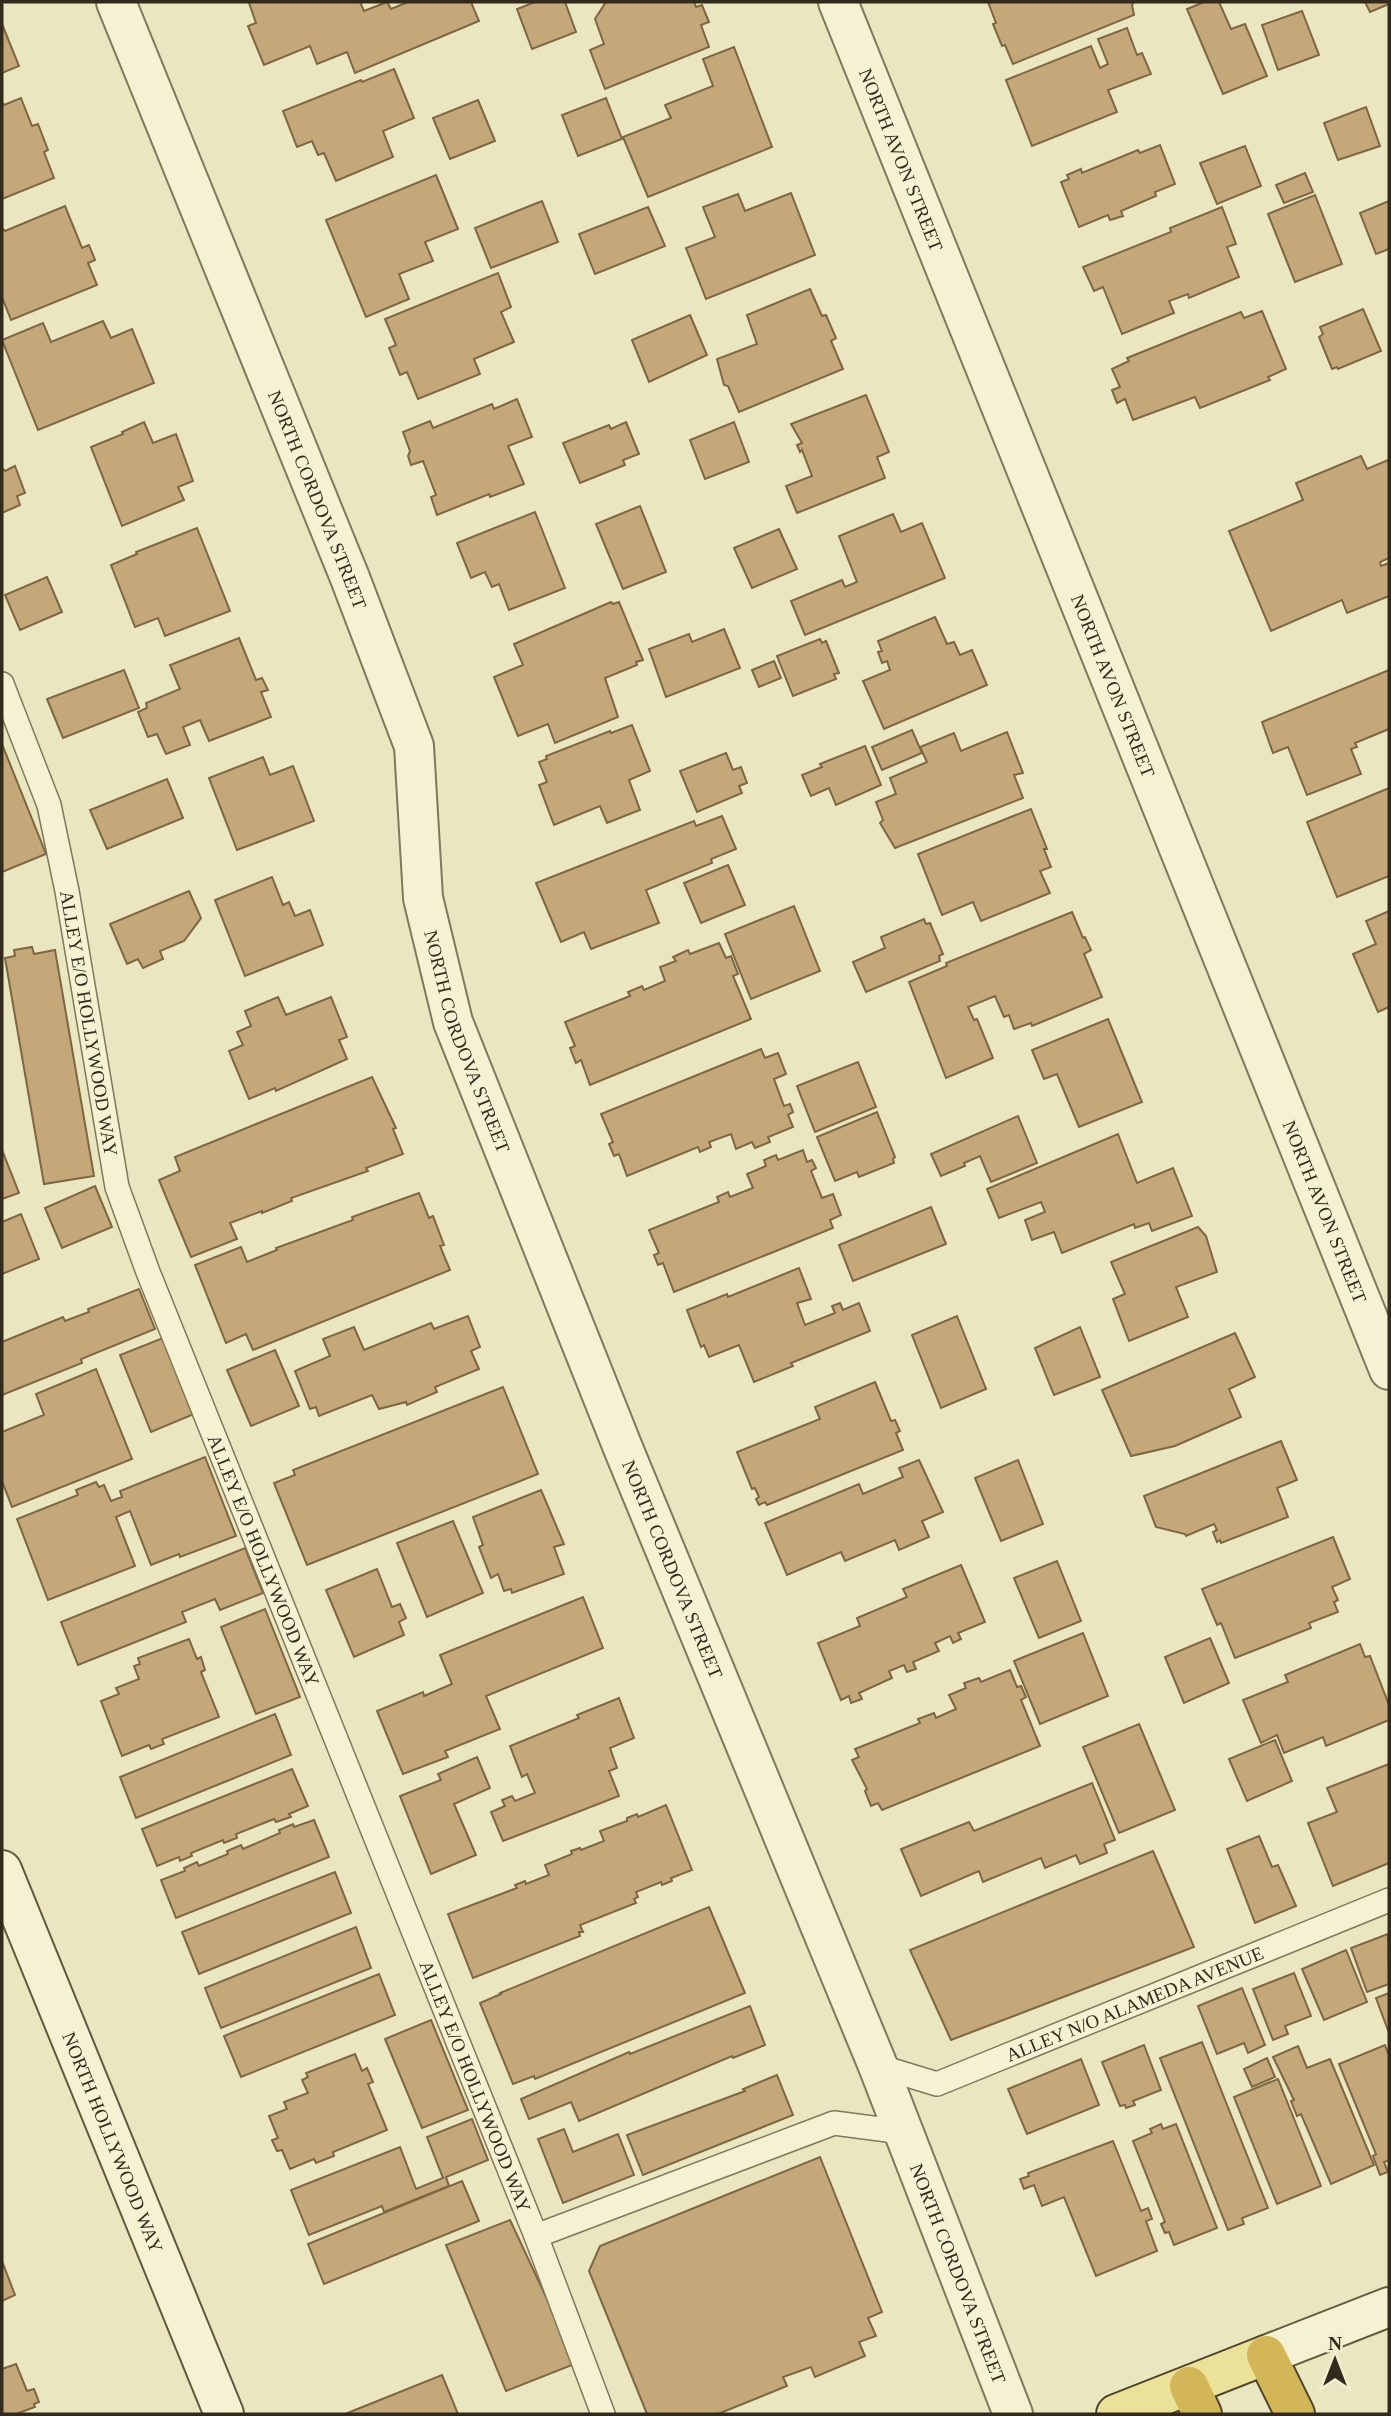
<svg xmlns="http://www.w3.org/2000/svg" width="1391" height="2416" viewBox="0 0 1391 2416" font-family="Georgia,serif">
	<style>
		.building { fill: #c5a879; stroke: #7e6642; stroke-width: 2 }
		.lines { fill: none; stroke-linecap: round; stroke-linejoin: round }
		.service-casing { stroke: #81775a; stroke-width: 26 }
		.minor-casing { stroke: #81775a; stroke-width: 42 }
		.secondary-casing { stroke: #63583d; stroke-width: 42 }
		.primary-casing { stroke: #4f442e; stroke-width: 42 }
		.motorway-casing { stroke: #4f442e; stroke-width: 42 }
		.service { stroke: #f5f2d3; stroke-width: 23 }
		.minor { stroke: #f5f2d3; stroke-width: 38 }
		.secondary { stroke: #f5f2d3; stroke-width: 38 }
		.primary { stroke: #ebe29a; stroke-width: 38 }
		.motorway { stroke: #d3b657; stroke-width: 38 }
		.labels { text-anchor: middle; stroke-width: 6; stroke-linejoin: round; paint-order: stroke }
		.street-label { font-size: 19px; fill: #322b1d; stroke: #f2efcf }
	</style>
	<rect width="100%" height="100%" fill="#e9e6c0"/>
	<!-- building -->
	<g class="building">
		<polygon points="252,2 360,2 364,11 387,2 391,9 408,2 471,2 479,21 355,73 347,52 317,64 310,46 264,65 248,26 256,23 249,3"/>
		<polygon points="535,2 565,2 576,32 532,49 517,9"/>
		<polygon points="606,2 694,2 696,7 702,5 709,22 701,25 709,47 605,89 590,50 604,44 595,19"/>
		<polygon points="988,2 1134,2 1132,5 1134,15 1013,64 1005,45 1002,46 993,24 996,23"/>
		<polygon points="1204,2 1219,2 1231,29 1245,24 1267,76 1223,94 1187,9"/>
		<polygon points="1365,2 1389,2 1389,4 1370,12"/>
		<polygon points="1302,11 1319,55 1278,70 1262,25"/>
		<polygon points="2,24 19,66 2,73"/>
		<polygon points="1127,28 1137,55 1142,53 1151,74 1108,90 1117,112 1032,146 1006,80 1091,46 1100,68 1108,64 1098,39"/>
		<polygon points="734,47 772,147 648,197 623,137 671,118 665,105 713,86 703,59"/>
		<polygon points="394,69 414,118 383,131 393,157 336,181 324,153 318,155 312,141 297,147 283,111 361,80 362,82"/>
		<polygon points="21,98 32,126 38,124 48,150 44,152 54,178 2,199 2,102 4,105"/>
		<polygon points="606,98 622,139 578,156 562,115"/>
		<polygon points="478,100 495,141 450,159 433,118"/>
		<polygon points="1366,107 1380,146 1338,160 1324,123"/>
		<polygon points="1160,145 1175,184 1155,192 1156,196 1121,211 1123,216 1110,220 1108,215 1079,227 1061,182 1069,179 1067,175 1081,169 1082,173 1138,150 1140,153"/>
		<polygon points="1245,146 1261,186 1217,204 1200,163"/>
		<polygon points="1305,173 1313,192 1284,203 1276,185"/>
		<polygon points="436,175 458,229 425,242 433,261 399,274 409,299 366,317 326,220"/>
		<polygon points="791,193 815,255 706,299 686,248 715,237 703,207 738,194 745,211"/>
		<polygon points="1315,195 1342,264 1295,282 1268,214"/>
		<polygon points="542,201 558,242 491,268 475,228"/>
		<polygon points="1389,201 1389,249 1376,254 1360,213"/>
		<polygon points="65,206 82,248 89,245 95,260 88,263 97,285 11,320 2,297 2,228 5,231"/>
		<polygon points="648,207 665,246 595,274 579,234"/>
		<polygon points="1222,207 1236,244 1227,247 1239,277 1189,298 1188,294 1169,301 1174,313 1122,334 1103,287 1094,291 1083,267 1171,232 1170,228"/>
		<polygon points="498,273 511,307 501,312 514,342 474,359 480,374 418,399 407,372 400,375 389,348 396,345 385,319"/>
		<polygon points="810,289 822,316 826,315 836,338 831,341 843,369 739,412 728,386 724,385 717,359 757,344 747,315"/>
		<polygon points="1363,309 1381,351 1338,369 1337,367 1332,369 1319,337 1323,334 1320,327"/>
		<polygon points="1262,311 1286,369 1268,377 1270,380 1200,408 1195,397 1133,420 1125,399 1117,403 1112,390 1120,387 1112,369 1129,361 1127,358 1241,312 1244,318"/>
		<polygon points="690,315 707,355 649,382 632,340"/>
		<polygon points="103,321 111,338 132,329 154,383 38,430 2,340 43,323 51,342"/>
		<polygon points="866,395 889,452 877,457 885,478 797,513 786,486 812,476 802,450 800,452 797,445 802,443 791,424"/>
		<polygon points="517,399 532,437 508,446 524,484 490,497 489,494 437,515 431,497 436,495 423,461 411,465 408,456 410,451 403,432 430,421 433,428 492,404 494,409"/>
		<polygon points="144,422 153,443 176,434 193,481 178,487 184,500 122,526 91,447 123,434 122,432"/>
		<polygon points="626,422 639,454 623,460 625,465 580,483 563,443 609,425 611,429"/>
		<polygon points="734,422 749,462 705,479 690,440"/>
		<polygon points="1361,456 1367,469 1388,460 1389,463 1389,558 1380,562 1381,566 1389,563 1389,596 1347,613 1342,600 1271,631 1229,531 1303,500 1296,483"/>
		<polygon points="15,466 25,493 17,496 20,505 2,513 2,468 5,471"/>
		<polygon points="640,506 666,572 623,589 596,524"/>
		<polygon points="535,512 565,588 509,610 499,584 492,587 485,572 471,578 457,543"/>
		<polygon points="893,514 901,532 922,523 945,578 805,635 791,601 842,580 845,587 857,582 839,536"/>
		<polygon points="197,528 230,611 165,636 158,618 135,627 111,565 137,554 136,552"/>
		<polygon points="779,529 797,569 752,588 734,548"/>
		<polygon points="47,577 62,612 20,630 5,595"/>
		<polygon points="611,602 613,604 619,602 643,660 636,662 637,665 605,678 618,717 555,743 548,724 518,736 494,677 523,665 514,644"/>
		<polygon points="935,617 947,644 954,642 960,655 972,650 987,685 884,729 863,681 890,670 887,661 882,663 878,652 882,651 878,641"/>
		<polygon points="724,629 740,668 666,697 649,649 689,634 692,642"/>
		<polygon points="239,638 256,680 262,678 268,690 261,692 271,717 209,741 200,720 183,727 190,745 166,754 157,734 148,737 138,712 147,708 146,703 180,689 170,665"/>
		<polygon points="820,639 822,643 826,641 839,673 834,674 836,679 793,696 777,656"/>
		<polygon points="774,661 781,678 759,687 752,670"/>
		<polygon points="124,670 139,708 63,738 47,699"/>
		<polygon points="1389,670 1389,729 1355,743 1357,747 1351,749 1361,774 1307,795 1288,747 1273,753 1262,722"/>
		<polygon points="632,725 650,771 629,780 640,810 607,823 600,806 554,825 539,785 547,782 539,762 547,759 546,756 610,731 611,733"/>
		<polygon points="912,730 922,753 882,770 872,747"/>
		<polygon points="1007,732 1023,773 1014,775 1023,798 895,848 880,823 883,820 876,802 896,794 890,778 927,762 920,747 954,733 961,751"/>
		<polygon points="2,744 46,854 2,872"/>
		<polygon points="865,746 881,785 836,805 829,788 811,796 802,775 822,767 820,764"/>
		<polygon points="726,753 733,770 741,767 747,783 739,786 742,793 697,812 680,771"/>
		<polygon points="263,757 270,775 293,766 314,821 237,850 209,778"/>
		<polygon points="167,779 183,818 107,849 90,810"/>
		<polygon points="1389,788 1389,876 1337,897 1307,822"/>
		<polygon points="1031,809 1047,849 1044,849 1051,867 1040,871 1050,893 981,921 973,902 942,915 918,854"/>
		<polygon points="722,816 736,849 711,859 712,863 646,890 659,923 591,949 584,932 561,942 536,883 694,821 696,826"/>
		<polygon points="728,865 745,905 701,923 684,883"/>
		<polygon points="272,877 283,905 289,902 295,916 310,910 323,945 245,976 215,900"/>
		<polygon points="189,891 201,918 184,941 160,951 163,959 143,968 138,959 127,964 110,924"/>
		<polygon points="794,906 820,971 751,999 725,934"/>
		<polygon points="1389,911 1389,1007 1378,1012 1353,954 1376,944 1366,921"/>
		<polygon points="1072,912 1083,938 1085,937 1091,950 1084,954 1102,997 1032,1026 1031,1023 1014,1029 1009,1015 1004,1017 995,996 968,1007 974,1020 977,1019 993,1058 946,1078 909,982 947,966 946,963"/>
		<polygon points="924,919 926,924 930,923 943,954 939,956 940,961 866,992 853,962 885,948 881,937"/>
		<polygon points="719,943 726,958 731,956 738,974 733,976 751,1019 590,1085 581,1060 576,1063 570,1048 575,1046 565,1022 630,996 628,992 642,986 644,990 665,981 660,967 676,961 673,957 688,950 690,954"/>
		<polygon points="32,947 34,954 55,950 94,1176 44,1184 5,958 15,956 14,950"/>
		<polygon points="278,997 286,1015 331,997 347,1037 339,1040 347,1059 276,1091 275,1088 249,1099 229,1051 243,1045 237,1032 251,1026 245,1011"/>
		<polygon points="1108,1019 1142,1102 1079,1127 1057,1074 1044,1079 1032,1050"/>
		<polygon points="761,1049 765,1058 778,1053 786,1074 774,1079 784,1106 790,1104 793,1112 788,1115 793,1127 768,1137 770,1142 755,1148 752,1142 736,1149 731,1134 709,1142 711,1147 700,1152 698,1147 627,1176 619,1154 614,1156 609,1144 613,1142 601,1114"/>
		<polygon points="858,1062 876,1107 815,1132 797,1086"/>
		<polygon points="372,1077 396,1128 393,1129 403,1154 366,1168 368,1171 291,1198 292,1201 262,1213 262,1211 230,1223 237,1239 191,1257 159,1180 180,1171 175,1157"/>
		<polygon points="877,1112 895,1157 893,1159 894,1163 859,1177 857,1172 835,1181 817,1137"/>
		<polygon points="1018,1116 1037,1163 991,1182 980,1156 964,1163 965,1166 941,1176 931,1154"/>
		<polygon points="1118,1134 1137,1183 1173,1168 1192,1216 1152,1231 1149,1223 1135,1228 1134,1224 1062,1253 1054,1232 1032,1240 1025,1220 1045,1212 1041,1202 999,1218 987,1189"/>
		<polygon points="2,1150 19,1193 2,1199"/>
		<polygon points="803,1150 807,1162 812,1160 816,1168 811,1171 822,1198 833,1194 841,1215 830,1220 833,1228 674,1292 663,1263 658,1265 654,1255 659,1253 649,1230 719,1202 717,1197 728,1192 730,1197 753,1188 747,1174 766,1166 764,1160 776,1155 778,1160"/>
		<polygon points="95,1186 112,1227 62,1248 45,1208"/>
		<polygon points="419,1193 429,1218 433,1216 444,1245 440,1246 450,1270 253,1350 246,1334 226,1343 195,1265 241,1247 247,1262 277,1250 276,1248 353,1220 352,1217"/>
		<polygon points="931,1207 946,1244 853,1281 839,1245"/>
		<polygon points="21,1214 39,1259 2,1274 2,1222"/>
		<polygon points="1198,1227 1206,1236 1217,1272 1176,1287 1188,1317 1129,1341 1113,1299 1125,1294 1111,1262"/>
		<polygon points="799,1268 811,1299 797,1303 805,1325 835,1313 832,1306 840,1303 843,1310 859,1303 870,1331 791,1363 793,1366 754,1382 739,1345 709,1357 704,1345 701,1347 687,1310 727,1294 728,1297"/>
		<polygon points="139,1289 155,1329 81,1359 82,1363 2,1395 2,1342 63,1317 65,1321 89,1312 88,1309"/>
		<polygon points="468,1316 480,1347 471,1351 479,1369 435,1387 437,1392 407,1405 406,1402 379,1409 372,1395 319,1416 316,1407 310,1409 295,1371 330,1356 323,1339 354,1327 364,1350 431,1323 434,1329"/>
		<polygon points="957,1316 986,1389 941,1408 912,1335"/>
		<polygon points="1080,1327 1100,1377 1054,1395 1035,1348"/>
		<polygon points="1235,1333 1255,1377 1229,1389 1241,1417 1175,1446 1131,1456 1102,1390"/>
		<polygon points="163,1338 194,1414 151,1432 120,1355"/>
		<polygon points="275,1350 299,1406 251,1426 227,1370"/>
		<polygon points="96,1369 132,1459 12,1507 2,1481 2,1432 44,1415 36,1394"/>
		<polygon points="875,1382 891,1421 895,1420 900,1431 896,1433 903,1450 767,1505 765,1502 759,1505 756,1499 759,1497 755,1488 752,1489 737,1452 820,1419 815,1407"/>
		<polygon points="503,1387 538,1474 307,1565 274,1483 295,1475 293,1470"/>
		<polygon points="1281,1441 1297,1480 1277,1488 1288,1517 1221,1543 1220,1540 1217,1542 1213,1532 1217,1530 1214,1524 1186,1536 1185,1534 1156,1527 1144,1496"/>
		<polygon points="205,1457 236,1536 180,1557 179,1554 151,1565 130,1511 116,1517 135,1566 48,1600 17,1519 78,1495 76,1490 96,1482 99,1487 104,1485 111,1501 122,1497 120,1491"/>
		<polygon points="919,1460 943,1512 922,1521 929,1537 899,1550 895,1540 845,1561 841,1552 787,1575 765,1523 859,1484 863,1494 903,1477 899,1468"/>
		<polygon points="1018,1460 1043,1524 1001,1541 975,1478"/>
		<polygon points="541,1490 564,1544 554,1547 564,1574 512,1593 511,1589 504,1591 498,1574 491,1578 479,1547 483,1545 473,1517"/>
		<polygon points="453,1521 483,1593 427,1617 397,1543"/>
		<polygon points="1333,1537 1350,1579 1332,1587 1338,1600 1334,1602 1338,1612 1309,1623 1311,1628 1235,1658 1221,1623 1217,1625 1202,1589"/>
		<polygon points="245,1548 263,1593 220,1610 215,1599 182,1612 186,1622 78,1665 61,1622"/>
		<polygon points="1057,1561 1081,1621 1039,1638 1014,1578"/>
		<polygon points="961,1565 985,1622 958,1633 961,1639 953,1643 950,1636 935,1643 939,1651 913,1662 916,1669 907,1672 904,1665 889,1671 892,1678 859,1693 862,1699 851,1703 849,1696 841,1700 818,1643 860,1626 857,1618 907,1597 903,1589"/>
		<polygon points="377,1569 392,1607 400,1604 406,1618 399,1622 404,1635 354,1657 326,1590"/>
		<polygon points="583,1597 603,1648 486,1696 500,1729 445,1751 448,1757 403,1774 377,1711 423,1692 424,1696 452,1684 440,1655"/>
		<polygon points="265,1609 300,1697 256,1714 221,1627"/>
		<polygon points="1083,1633 1108,1696 1040,1724 1014,1661"/>
		<polygon points="1210,1638 1229,1683 1184,1703 1165,1657"/>
		<polygon points="189,1639 197,1659 201,1657 205,1670 201,1672 219,1717 162,1739 164,1744 151,1749 149,1745 122,1756 101,1701 119,1694 116,1688 139,1679 134,1666 140,1664 138,1658"/>
		<polygon points="1360,1644 1365,1657 1370,1656 1389,1705 1389,1720 1326,1746 1323,1737 1284,1753 1277,1735 1261,1743 1243,1700 1288,1682 1285,1675"/>
		<polygon points="1010,1670 1017,1687 1021,1686 1026,1697 1021,1700 1040,1746 882,1810 878,1803 871,1806 865,1791 867,1789 852,1760 859,1757 855,1749 920,1723 918,1719 934,1713 936,1718 956,1709 949,1695 966,1688 964,1683 979,1678 981,1682"/>
		<polygon points="619,1698 634,1738 610,1748 617,1768 609,1771 619,1796 503,1841 491,1812 505,1806 502,1800 512,1796 515,1801 535,1793 527,1774 522,1777 510,1746 579,1718 577,1715"/>
		<polygon points="275,1714 291,1755 136,1818 120,1777"/>
		<polygon points="1139,1724 1175,1810 1119,1833 1083,1747"/>
		<polygon points="1275,1740 1292,1781 1247,1801 1229,1759"/>
		<polygon points="477,1757 490,1788 454,1804 476,1855 431,1874 400,1796 441,1780 438,1774"/>
		<polygon points="1389,1764 1389,1863 1333,1886 1308,1823 1337,1812 1327,1788"/>
		<polygon points="292,1769 308,1806 289,1814 291,1817 276,1822 274,1819 236,1834 237,1838 224,1843 223,1840 191,1853 192,1856 180,1861 179,1857 157,1866 142,1829"/>
		<polygon points="1092,1783 1115,1840 1104,1844 1107,1853 1080,1864 1076,1855 1045,1868 1041,1858 983,1882 979,1871 921,1896 901,1849 969,1822 974,1831"/>
		<polygon points="666,1805 692,1870 671,1878 672,1881 662,1885 661,1882 636,1892 638,1897 634,1899 636,1903 580,1925 583,1932 579,1932 580,1936 473,1978 448,1914 517,1888 515,1885 525,1881 526,1884 549,1875 545,1865 572,1854 571,1851 580,1848 581,1850 604,1841 600,1831 627,1821 627,1818 637,1814 638,1817"/>
		<polygon points="314,1820 329,1857 176,1918 161,1880 185,1871 184,1868 197,1862 199,1866 228,1854 227,1851 241,1845 243,1849 280,1833 279,1830 293,1824 294,1827"/>
		<polygon points="1259,1836 1272,1867 1278,1865 1296,1906 1255,1923 1227,1849"/>
		<polygon points="1153,1851 1194,1947 951,2040 910,1950"/>
		<polygon points="335,1872 351,1913 199,1974 182,1932"/>
		<polygon points="709,1907 745,1993 535,2079 534,2076 513,2084 480,2003 501,1994 500,1993"/>
		<polygon points="356,1927 371,1968 221,2028 205,1988"/>
		<polygon points="1388,1934 1389,1984 1367,1992 1351,1948"/>
		<polygon points="1346,1950 1367,2002 1324,2020 1302,1969"/>
		<polygon points="1294,1973 1311,2016 1285,2026 1288,2034 1273,2040 1253,1989"/>
		<polygon points="379,1974 395,2015 241,2077 224,2036"/>
		<polygon points="1242,1988 1265,2045 1248,2053 1244,2043 1217,2054 1198,2006"/>
		<polygon points="1389,1993 1389,2033 1376,1998"/>
		<polygon points="750,2006 765,2045 733,2058 732,2056 579,2121 571,2102 529,2119 521,2099 629,2052 630,2054"/>
		<polygon points="431,2020 468,2110 422,2128 385,2039"/>
		<polygon points="1202,2042 1268,2208 1242,2218 1244,2224 1228,2230 1160,2058"/>
		<polygon points="1144,2045 1161,2090 1133,2101 1135,2105 1126,2108 1125,2105 1120,2106 1102,2062"/>
		<polygon points="1385,2045 1389,2056 1389,2160 1384,2162 1388,2172 1380,2175 1373,2156 1376,2154 1339,2064"/>
		<polygon points="1298,2046 1307,2068 1330,2059 1374,2165 1331,2184 1301,2114 1297,2116 1291,2101 1294,2100 1273,2057"/>
		<polygon points="355,2054 362,2071 367,2068 373,2082 368,2084 387,2130 333,2152 334,2156 316,2163 314,2159 290,2169 282,2150 277,2151 272,2140 278,2138 269,2116 287,2109 284,2102 308,2093 302,2080 308,2077 306,2073"/>
		<polygon points="1267,2058 1275,2077 1252,2087 1244,2069"/>
		<polygon points="1081,2059 1099,2105 1027,2134 1008,2089"/>
		<polygon points="777,2075 793,2115 643,2175 627,2135 745,2091 743,2089"/>
		<polygon points="1278,2079 1321,2186 1277,2204 1234,2097"/>
		<polygon points="472,2119 488,2160 446,2177 449,2186 384,2212 382,2206 309,2235 291,2190 400,2147 416,2189 443,2178 427,2137"/>
		<polygon points="1161,2124 1163,2129 1176,2124 1217,2228 1174,2245 1169,2232 1165,2233 1161,2224 1165,2222 1133,2141 1152,2133 1150,2129"/>
		<polygon points="564,2129 573,2152 618,2134 634,2175 563,2203 538,2139"/>
		<polygon points="1113,2141 1141,2211 1148,2208 1152,2219 1146,2221 1157,2251 1096,2276 1064,2197 1042,2206 1034,2185 1024,2189 1020,2179 1029,2176 1028,2173"/>
		<polygon points="820,2157 882,2312 868,2318 876,2336 859,2342 865,2356 815,2377 811,2367 783,2377 787,2386 718,2414 647,2414 589,2271 600,2246"/>
		<polygon points="462,2181 479,2221 324,2284 308,2244"/>
		<polygon points="510,2220 577,2363 506,2391 446,2245"/>
		<polygon points="2,2261 15,2295 2,2301"/>
		<polygon points="16,2364 27,2391 34,2389 39,2402 34,2404 35,2407 16,2414 2,2414 2,2369"/>
		<polygon points="442,2375 458,2414 345,2414"/>
	</g>
	<g class="lines">
		<!-- service casing -->
		<g class="service-casing">
			<g id="service">
				<path id="s1" d="M2 684 49 805 67 891 117 1187 148 1272 536 2236 603 2414"/>
				<path id="s2" d="M878 2066 937 2084 1389 1900"/>
				<polyline points="536,2236 834,2123 903,2132"/>
			</g>
		</g>
		<!-- minor casing -->
		<g class="minor-casing">
			<g id="minor">
				<path id="s3" d="M116 2 350 578 414 746 423 898 453 1022 623 1448 878 2066 1013 2414"/>
				<path id="s4" d="M838 2 1389 1370"/>
			</g>
		</g>
		<!-- secondary casing -->
		<g class="secondary-casing">
			<g id="secondary">
				<path id="s5" d="M2 1870 224 2414"/>
				<polyline points="1266,2355 1389,2307"/>
			</g>
		</g>
		<!-- primary casing -->
		<g class="primary-casing">
			<polyline id="primary" points="1116,2414 1266,2355"/>
		</g>
		<!-- motorway casing -->
		<g class="motorway-casing">
			<g id="motorway">
				<polyline points="1266,2355 1295,2414"/>
				<polyline points="1189,2386 1202,2414"/>
			</g>
		</g>
		<!-- service -->
		<use href="#service" class="service"/>
		<!-- minor -->
		<use href="#minor" class="minor"/>
		<!-- secondary -->
		<use href="#secondary" class="secondary"/>
		<!-- primary -->
		<use href="#primary" class="primary"/>
		<!-- motorway -->
		<use href="#motorway" class="motorway"/>
	</g>
	<g class="labels">
		<!-- street labels -->
		<g class="street-label">
			<text dy="7" stroke="none"><textPath href="#s4" startOffset="170">NORTH AVON STREET</textPath></text>
			<text dy="7" stroke="none"><textPath href="#s3" startOffset="537">NORTH CORDOVA STREET</textPath></text>
			<text dy="7" stroke="none"><textPath href="#s4" startOffset="737">NORTH AVON STREET</textPath></text>
			<text dy="7" stroke="none"><textPath href="#s1" startOffset="352">ALLEY E/O HOLLYWOOD WAY</textPath></text>
			<text dy="7" stroke="none"><textPath href="#s3" startOffset="1104">NORTH CORDOVA STREET</textPath></text>
			<text dy="7" stroke="none"><textPath href="#s4" startOffset="1304">NORTH AVON STREET</textPath></text>
			<text dy="7" stroke="none"><textPath href="#s1" startOffset="919">ALLEY E/O HOLLYWOOD WAY</textPath></text>
			<text dy="7" stroke="none"><textPath href="#s3" startOffset="1671">NORTH CORDOVA STREET</textPath></text>
			<text dy="7" stroke="none"><textPath href="#s2" startOffset="275">ALLEY N/O ALAMEDA AVENUE</textPath></text>
			<text dy="7" stroke="none"><textPath href="#s1" startOffset="1486">ALLEY E/O HOLLYWOOD WAY</textPath></text>
			<text dy="7" stroke="none"><textPath href="#s5" startOffset="294">NORTH HOLLYWOOD WAY</textPath></text>
			<text dy="7" stroke="none"><textPath href="#s3" startOffset="2431">NORTH CORDOVA STREET</textPath></text>
		</g>
	</g>
	<!-- border -->
	<rect width="1391" height="2416" fill="none" stroke="#322b1d" stroke-width="7"/>
	<!-- north arrow -->
	<g transform="translate(1335 2360)" stroke="#f2efcf" stroke-width="5" paint-order="stroke">
	<path d="M0-5L12 26L0 18L-12 26Z" fill="#322b1d"/>
	<text y="-10" font-size="19" font-weight="bold" text-anchor="middle" fill="#322b1d">N</text>
	</g>
</svg>
